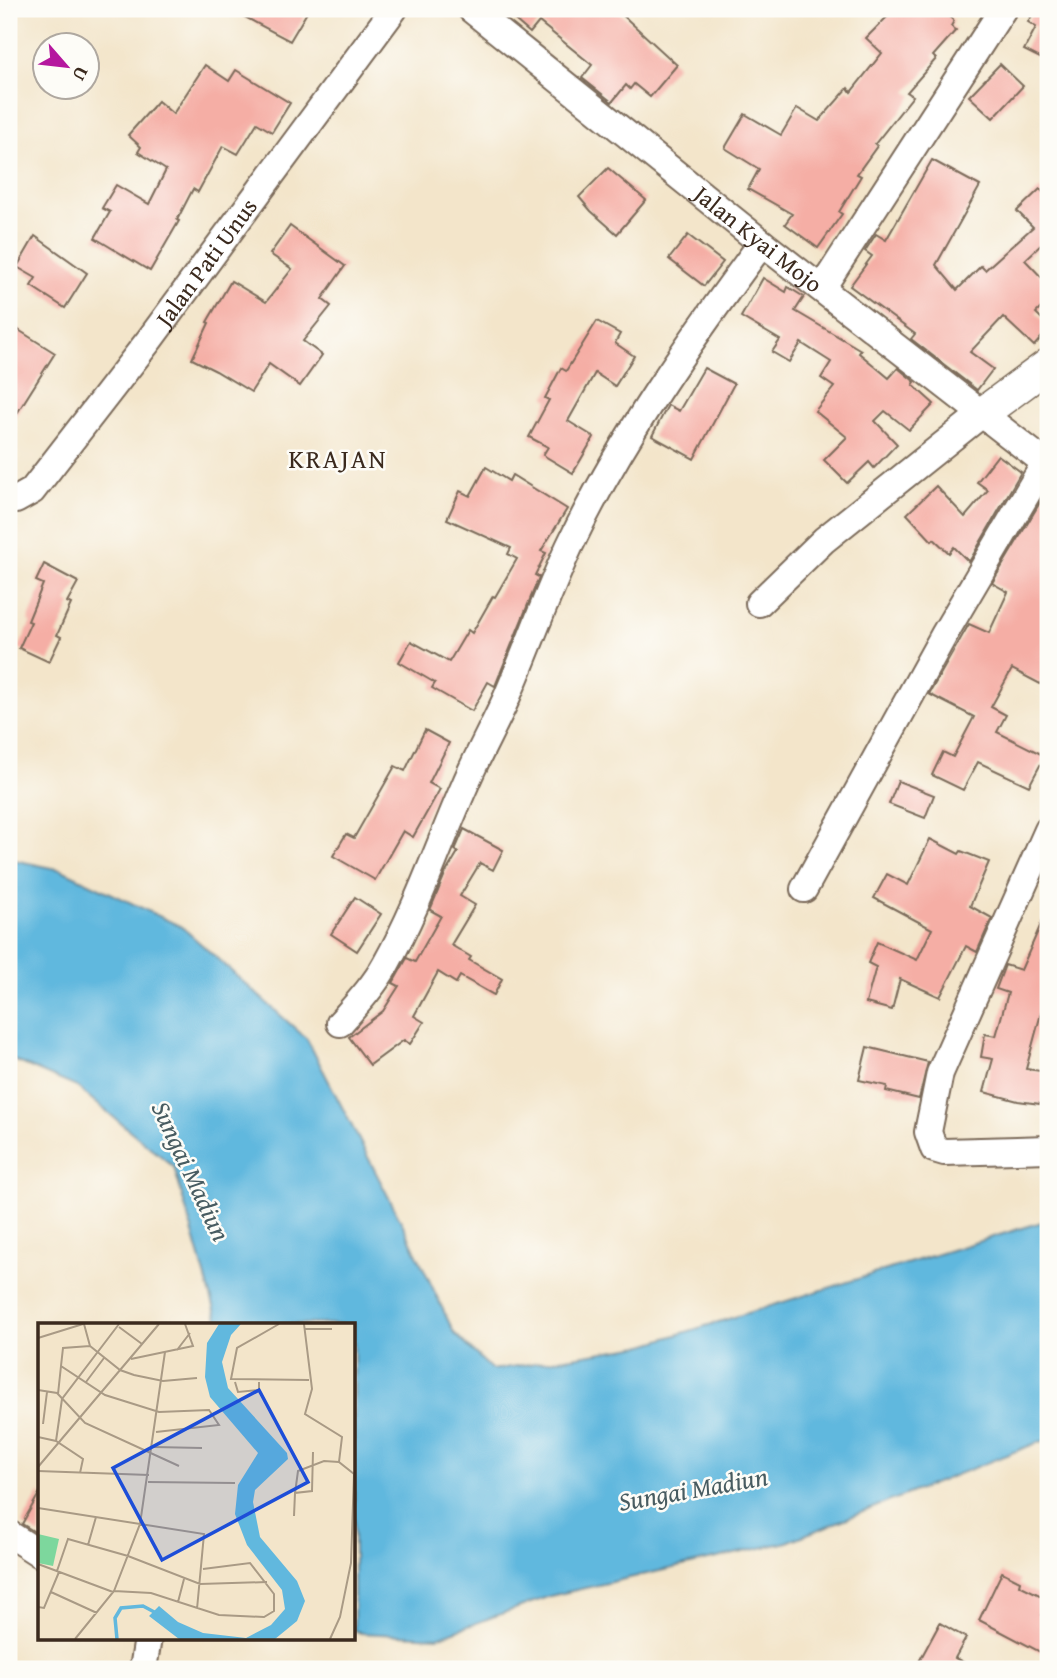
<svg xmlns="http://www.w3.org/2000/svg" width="1057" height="1678" viewBox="0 0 1057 1678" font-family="'Gentium Book Plus',serif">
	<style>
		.water { fill: #61b8de; stroke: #4e717e; stroke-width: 2 }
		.building { fill: #f5aea5 }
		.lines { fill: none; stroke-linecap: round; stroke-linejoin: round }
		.minor-casing { stroke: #7b6b5a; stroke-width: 30 }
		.tertiary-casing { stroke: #7b6b5a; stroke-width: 35 }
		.minor { stroke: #fff; stroke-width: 26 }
		.tertiary { stroke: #fff; stroke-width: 32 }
		.labels { text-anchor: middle; stroke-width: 5; stroke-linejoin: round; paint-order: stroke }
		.street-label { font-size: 24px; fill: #3b2a1e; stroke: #fdfcf7 }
		.neighbourhood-label { font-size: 26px; letter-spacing: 2px; fill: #3b2a1e; stroke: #fdfcf7 }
		.water-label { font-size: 26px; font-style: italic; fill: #485c61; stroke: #fdfcf7 }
		.inset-river { fill: none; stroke: #61b8de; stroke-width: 3.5 }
		.inset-road { fill: none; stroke: #a99a85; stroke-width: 2 }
		.view { fill: #1d4ed8; fill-opacity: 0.15; stroke: #1d4ed8; stroke-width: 3.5 }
		.inset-edge { fill: none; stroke: #3b2a1e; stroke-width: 3.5 }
	</style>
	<rect width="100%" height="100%" fill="#fdfcf7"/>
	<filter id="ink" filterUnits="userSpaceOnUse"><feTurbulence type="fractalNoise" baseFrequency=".0143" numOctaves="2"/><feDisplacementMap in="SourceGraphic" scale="14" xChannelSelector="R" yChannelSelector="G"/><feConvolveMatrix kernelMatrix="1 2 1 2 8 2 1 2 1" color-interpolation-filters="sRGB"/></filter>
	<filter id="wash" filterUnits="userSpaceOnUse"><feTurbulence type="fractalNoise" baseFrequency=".00686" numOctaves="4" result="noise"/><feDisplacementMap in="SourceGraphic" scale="28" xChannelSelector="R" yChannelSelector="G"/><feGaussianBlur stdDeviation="1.57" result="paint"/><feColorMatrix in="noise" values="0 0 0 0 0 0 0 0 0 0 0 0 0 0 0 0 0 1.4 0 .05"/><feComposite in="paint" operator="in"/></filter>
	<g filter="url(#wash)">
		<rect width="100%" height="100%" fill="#f3e5ca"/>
		<!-- water -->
		<polygon class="water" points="9,859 62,870 182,927 307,1039 405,1229 454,1333 492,1370 641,1346 1048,1220 1048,1440 1039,1442 787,1542 550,1596 438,1637 361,1633 354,1630 354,1324 219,1324 174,1167 77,1087 9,1058"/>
		<g id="blocks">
			<!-- building -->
			<g class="building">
				<polygon points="230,9 309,9 290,41"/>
				<polygon points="502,9 616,9 677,65 650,97 634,84 630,89 626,85 612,102 582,78 592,65 539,22 530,33"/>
				<polygon points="895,9 941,9 954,21 951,26 956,30 933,56 936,59 907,92 913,96 875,144 877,146 857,174 861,176 839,212 842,214 818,248 785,224 792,214 748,189 759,169 725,148 745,114 781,135 797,108 819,121 848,88 851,92 882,53 866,38"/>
				<polygon points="1036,9 1048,9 1048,62 1024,50 1036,27 1028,22"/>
				<polygon points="1000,64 1023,86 993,118 969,96"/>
				<polygon points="205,65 229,81 236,70 290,103 272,132 257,123 238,154 223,146 198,192 193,189 177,220 179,221 150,271 95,238 110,212 102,208 116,185 149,204 166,170 138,152 141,147 128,135 158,101 173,114"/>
				<polygon points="932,160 980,186 936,265 957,290 981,266 985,270 1033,227 1017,211 1040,189 1048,197 1048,243 1046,240 1025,260 1048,284 1048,301 1036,313 1048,325 1048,330 1034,346 1003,317 970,352 993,369 977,390 911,339 915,334 850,286 872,256 865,251 876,234 886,240"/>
				<polygon points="608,168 646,200 617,234 591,211 579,197"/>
				<polygon points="290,226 345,266 322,299 331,306 303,341 322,355 300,386 269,364 251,392 216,371 192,359 209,323 207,322 231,281 266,302 292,269 270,254"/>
				<polygon points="688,235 723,262 704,286 669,259"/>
				<polygon points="35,236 87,273 65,308 31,286 36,278 17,267"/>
				<polygon points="763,278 786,292 788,287 804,297 795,311 861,350 859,353 889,378 898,368 915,382 913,385 934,404 909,430 885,411 875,421 897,444 874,468 869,462 847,483 824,460 847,437 815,411 834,387 821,378 831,362 801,343 789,362 772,352 780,340 741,317"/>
				<polygon points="597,321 620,334 615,343 634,356 615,386 595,373 568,421 594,437 573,473 543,455 548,447 529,437 549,400 545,398 561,368 566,371"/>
				<polygon points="9,324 55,353 9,426"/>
				<polygon points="704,368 734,384 694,459 652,436 668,405 679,411"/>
				<polygon points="998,455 1021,472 969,562 954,547 949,553 934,539 932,541 907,514 936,486 965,517 988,490 977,482"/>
				<polygon points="486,467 509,481 512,475 567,509 541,551 546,553 535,575 539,577 495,686 488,682 472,711 432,688 435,683 399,662 411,641 449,662 468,630 472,633 493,596 495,597 517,559 508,554 511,548 447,519 460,491 470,496"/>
				<polygon points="1048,489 1048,688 1012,669 991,707 1006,715 997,732 1045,756 1029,786 978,762 963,790 932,775 943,752 953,757 974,717 929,694 969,624 989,633 1008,592 992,583"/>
				<polygon points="44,564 78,582 67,602 71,604 57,635 61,637 49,662 19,648 31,622 28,621 43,584 36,581"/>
				<polygon points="425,730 449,743 429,783 440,789 413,837 403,831 375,880 333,856 346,834 354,838 395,766 405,771"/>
				<polygon points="898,781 934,795 925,818 889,804"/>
				<polygon points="464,829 503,850 493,870 480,863 460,896 475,905 451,945 471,957 469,960 502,979 494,995 460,976 456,983 438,972 414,1016 424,1022 410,1044 404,1040 370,1065 349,1037 383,1011 399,986 393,983 407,958 415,962 441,916 430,910 445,874 458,852 455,850"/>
				<polygon points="930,839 959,854 961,851 989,862 970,906 992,918 977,952 966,946 940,997 900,979 892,1010 866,1003 876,967 868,963 877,942 917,960 932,929 874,898 887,874 908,885"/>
				<polygon points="355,897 381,914 357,951 331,934"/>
				<polygon points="1048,908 1048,1008 1043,1006 1026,1069 1048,1072 1048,1105 1018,1101 984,1092 993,1059 981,1057 985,1034 996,1036 1008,993 996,989 1005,965 1021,970"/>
				<polygon points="867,1047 928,1062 919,1099 886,1091 887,1086 859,1080"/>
				<polygon points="40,1492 40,1535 22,1524"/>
				<polygon points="1002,1572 1020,1581 1019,1585 1048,1599 1042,1615 1048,1618 1048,1642 1042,1653 979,1620"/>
				<polygon points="940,1623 966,1638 955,1658 976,1669 915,1669"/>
			</g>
		</g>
	</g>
	<g filter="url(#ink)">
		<use href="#blocks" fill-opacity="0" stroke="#7b6b5a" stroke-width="2"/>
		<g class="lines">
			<!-- minor casing -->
			<g class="minor-casing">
				<g id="minor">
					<path id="s1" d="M471 9 762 243 1048 465"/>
					<polyline points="822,288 1003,9"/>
					<path id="s2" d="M9 499 16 500 32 491 150 339 394 9"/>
					<polyline points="759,603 824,540 983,413"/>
					<polyline points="1048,830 940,1073 928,1132 934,1149 944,1152 1048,1149"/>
					<polyline points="804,889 945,633 1045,463"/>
					<path d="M340 1023C356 1005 374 986 386 964 418 907 439 844 465 785 477 756 493 728 506 699 528 648 546 597 569 547 620 439 691 339 762 243"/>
					<polyline points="9,1534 40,1554"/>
					<polyline points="143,1669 148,1638"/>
				</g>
			</g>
			<!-- tertiary casing -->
			<g class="tertiary-casing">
				<polyline id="tertiary" points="983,413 1048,365"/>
			</g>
			<!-- minor -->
			<use href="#minor" class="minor"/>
			<!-- tertiary -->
			<use href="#tertiary" class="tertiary"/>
		</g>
	</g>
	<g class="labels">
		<!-- street labels -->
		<g class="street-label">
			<text dy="8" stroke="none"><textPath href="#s1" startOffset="368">Jalan Kyai Mojo</textPath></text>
			<text dy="8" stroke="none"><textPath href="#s2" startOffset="313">Jalan Pati Unus</textPath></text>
		</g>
		<!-- neighbourhood labels -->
		<g class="neighbourhood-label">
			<text x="338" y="468">KRAJAN</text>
		</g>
		<!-- water labels -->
		<g class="water-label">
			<text transform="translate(191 1171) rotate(65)" y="9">Sungai Madiun</text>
			<text transform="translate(693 1489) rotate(-10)" y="9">Sungai Madiun</text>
		</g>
	</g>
	<!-- overview -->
	<g transform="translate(38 1323)">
		<rect width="317" height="317" fill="#f3e5ca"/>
		<path d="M0 211 21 216 15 243 0 240Z" fill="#7dd79d"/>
		<path d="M181 1H203L193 12 184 39 190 65 249 130 250 136 217 167 215 179 222 214 259 258 267 278 259 298 237 316H141L111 293 121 283 140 299 165 310 208 315 233 302 247 286 244 267 209 222 197 191 200 162 220 130 172 74 167 54 169 20Z" fill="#61b8de"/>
		<path class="inset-river" d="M79 316 77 295 83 285 105 283 120 291"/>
		<path class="inset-road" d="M46 1 52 23M241 1 199 25 193 56 271 57M266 1 274 66 267 91 304 114 301 139 316 151 313 240 302 294 292 316M81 4 104 21M266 6H294M0 15 45 1M139 27 152 10M93 36 155 23 147 1M48 59 66 35M197 59 200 69 221 67V59M0 67 19 70 47 100 141 143M20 71 23 43M5 101 9 69M118 109 181 102 171 87 121 89 67 72 23 43 25 25 52 23 82 47 96 52 125 58 159 55M0 114 18 118 45 136 42 150M18 118 24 76 81 1M116 124 164 125M0 144 121 1M0 148 111 152M110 159 197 160M257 170 260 148 286 138 301 139M0 185 166 211 159 286M256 193 257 170 274 168 275 129M50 222 58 194M0 241 75 269M19 248 30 216 90 233 162 261 229 259M76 268 113 270 181 292 226 294 236 288V271L212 240 165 246M13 269 59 290M140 279 146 256M0 284 6 285 21 249M37 316 76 268 102 201 127 29"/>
		<path class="view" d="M221 67 270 159 124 237 75 145Z"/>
		<rect width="317" height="317" class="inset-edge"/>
	</g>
	<!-- margin -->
	<rect width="1057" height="1678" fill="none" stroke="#fdfcf7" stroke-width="35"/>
	<!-- north arrow -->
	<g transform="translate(66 66) rotate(118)"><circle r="33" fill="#fdfcf7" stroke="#afa8a0" stroke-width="2"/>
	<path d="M0-5L12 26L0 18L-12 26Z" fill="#b5179e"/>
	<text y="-10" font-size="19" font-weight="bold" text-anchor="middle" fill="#3b2a1e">U</text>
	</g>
</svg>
